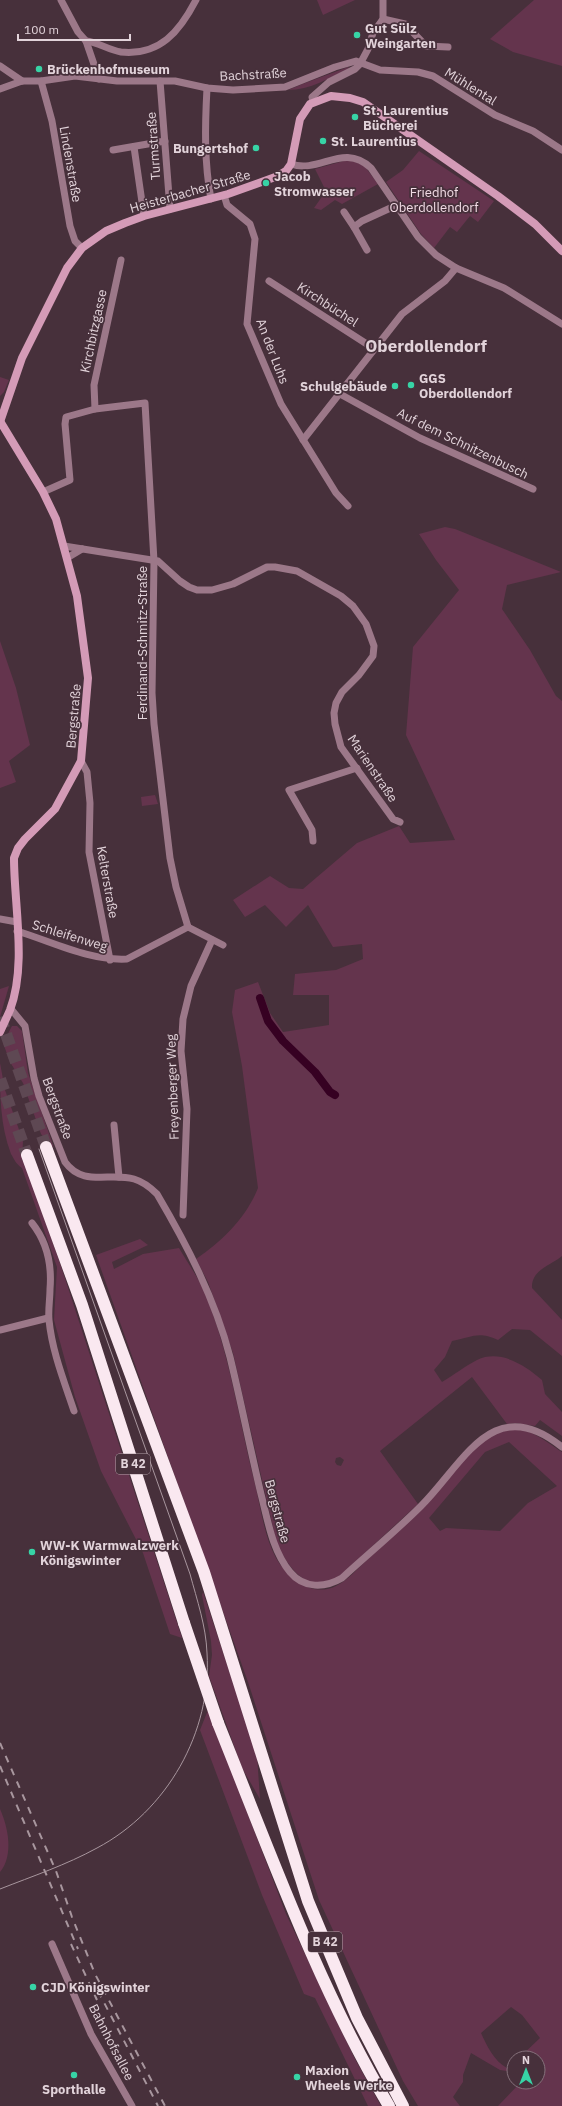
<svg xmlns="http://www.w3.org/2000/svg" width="562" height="2106" viewBox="0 0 562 2106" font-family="'IBM Plex Sans',sans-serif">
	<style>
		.green { fill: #64344d; fill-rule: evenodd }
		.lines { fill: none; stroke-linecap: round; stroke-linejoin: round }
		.canal { stroke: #360122; stroke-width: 8 }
		.highway-tunnel { stroke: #5e4853; stroke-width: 12; stroke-dasharray: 12 6; stroke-linecap: butt }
		.street { stroke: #9c7889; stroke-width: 7 }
		.secondary { stroke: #d49bb7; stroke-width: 8 }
		.highway { stroke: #fae8f0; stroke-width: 12 }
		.tram { stroke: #a8969e; stroke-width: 1 }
		.rail { stroke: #a8969e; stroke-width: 2; stroke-dasharray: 7 7; stroke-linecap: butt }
		.highway-bridge { stroke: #fae8f0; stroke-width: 12 }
		.poi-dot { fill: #37d4a6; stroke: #47303b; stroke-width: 1.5 }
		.labels { text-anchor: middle; stroke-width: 3.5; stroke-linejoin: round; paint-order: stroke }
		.shield { fill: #47303b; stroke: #b4a2aa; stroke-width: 1 }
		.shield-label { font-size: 12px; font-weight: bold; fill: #e2d3da }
		.poi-label { font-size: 13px; font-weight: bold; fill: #e2d3da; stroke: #47303b; text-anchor: start }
		.street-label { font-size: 13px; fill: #e2d3da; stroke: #47303b }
		.park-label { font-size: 13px; fill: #f2dbe5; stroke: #47303b }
		.district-label { font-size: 17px; font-weight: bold; fill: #e2d3da; stroke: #47303b }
	</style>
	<rect width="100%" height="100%" fill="#47303b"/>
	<!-- green -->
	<g class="green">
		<polygon points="317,0 355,0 323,15"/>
		<polygon points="534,0 562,0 562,66 513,52 490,39"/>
		<path d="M348 67 349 68C330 78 310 90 288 90 308 81 328 75 348 67Z"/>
		<polygon points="419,151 494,201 478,222 470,216 457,232 450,227 434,248 421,234 386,182 403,170"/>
		<polygon points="347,160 363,164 378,184 342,204 335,200 321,210 314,208 326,191 315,169"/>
		<polygon points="0,377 9,380 4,392 0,396"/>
		<path d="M445 527 455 529 561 572 507 585 502 609 530 650 556 696 562 701V1256C550 1266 531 1270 532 1288L562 1320V1356L530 1330 512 1329 498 1340C478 1331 473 1337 452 1341L445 1357 434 1370 442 1382C454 1375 465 1366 477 1360 500 1349 525 1365 542 1380L545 1394 562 1412V1436L540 1420 535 1426 516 1423 507 1424 472 1377 380 1451 418 1504 341 1575C337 1577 332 1581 327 1583 302 1589 287 1563 277 1545L233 1353 208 1282 196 1259C222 1241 246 1218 258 1188L242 1066 232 1012 235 990 258 982 270 1013 283 1032 329 1025V995H293L295 974 336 970 363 959 362 944 333 947 308 905 286 927 265 905 245 917 233 900 270 876 289 888 303 889 357 843 399 826 410 843 455 840 406 735 413 647 459 590 436 560 419 534ZM340 1457 344 1460 341 1466 337 1465 335 1462 336 1458Z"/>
		<polygon points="0,641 16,688 30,745 9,761 16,782 0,788"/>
		<polygon points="155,795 158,804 142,806 141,797"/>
		<polygon points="9,986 0,1017 0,989"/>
		<polygon points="12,1026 17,1026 22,1031 28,1073 54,1148 41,1134 23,1083 10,1062 3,1043"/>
		<path d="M0 1063 5 1090 23 1141 22 1161H24L59 1260 182 1638 170 1634 143 1553 101 1471 75 1397 54 1320 57 1267 22 1168C16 1164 14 1159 11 1154 0 1125 0 1095 0 1063Z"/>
		<path d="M140 1239 148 1245 112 1262 114 1269 143 1254 179 1248C187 1262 198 1277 205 1293 229 1352 238 1414 253 1476 260 1502 263 1534 276 1558 288 1578 312 1598 336 1586 348 1580 357 1569 367 1560 408 1523 445 1480 483 1439 522 1421 531 1431 562 1452V2106H498L521 2082H538V2058H519L540 2038 522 2015 511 2007 481 2033C487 2046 494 2061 507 2068L514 2062 513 2072 500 2070 471 2053 463 2075V2082L453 2097 460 2106H418L403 2081 319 1900 248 1682 96 1255ZM509 1442 557 1486 528 1503 500 1531 446 1528 440 1531 429 1518 485 1452Z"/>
		<polygon points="203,1592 257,1755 260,1799 242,1768 209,1676 212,1655 211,1641 202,1595"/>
		<polygon points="208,1710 286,1914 355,2059 381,2106 368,2106 315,1998 304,1994 262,1895 200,1730"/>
		<path d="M0 1809C8 1827 14 1855 0 1872Z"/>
	</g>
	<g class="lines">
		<!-- canal -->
		<polyline class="canal" points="260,998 268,1021 283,1041 315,1072 330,1092 335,1095"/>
		<!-- highway-tunnel -->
		<g class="highway-tunnel">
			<polyline points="0,1017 46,1147"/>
			<polyline points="0,1079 27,1155"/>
		</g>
		<!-- street -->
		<g class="street">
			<polyline points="61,0 78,32 86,41 99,79"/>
			<polyline points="383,19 405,24 426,46 448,47"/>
			<path d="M86 41C98 42 108 50 121 52 160 56 180 31 196 0"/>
			<polyline points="0,66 22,81"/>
			<polyline points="41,81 52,121 70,226 75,241 82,248"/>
			<polyline points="160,81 170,209"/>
			<path d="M207 88C205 125 204 162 211 199"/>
			<polyline points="0,89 22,81 41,81 75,76 117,81 175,81 207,88 233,90 285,87 335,67 356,61 380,70 418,72 433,76 495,115 533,131 562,150"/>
			<polyline points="313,102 312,97 329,82 355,69 360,64 368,49 373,33 383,19 383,0"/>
			<polyline points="134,147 144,216"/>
			<polyline points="113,150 165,141"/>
			<path d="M291 164C320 174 343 142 371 168L418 237 436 255 456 268 504 288 562 324"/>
			<polyline points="224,195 227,205 250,224 255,239 247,324 281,404 336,493 348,506"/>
			<polyline points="344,212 354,227 362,221 397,205"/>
			<polyline points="354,227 367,250"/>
			<polyline points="269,281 373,348"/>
			<polyline points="340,394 420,438 533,489"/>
			<polyline points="95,409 145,403 154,561 152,693 154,724 170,858 176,887 188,927"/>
			<polyline points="303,440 402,314 445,281 456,268"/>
			<polyline points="43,492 70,480 65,424 66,417 95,409 94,385 121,260"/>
			<polyline points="64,546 158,561 180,581 189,587 197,590 212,590 233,584 267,567 275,567 297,571 341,596 353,606 366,624 374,646 373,656 359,675 342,692 336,703 334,713 335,724 341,747 393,819 400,822"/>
			<polyline points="67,558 82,549"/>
			<polyline points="81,761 87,772 90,803 89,852 110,960"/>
			<polyline points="313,841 312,830 289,790 357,768"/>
			<polyline points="0,919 17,922"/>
			<polyline points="188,927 223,945"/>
			<path d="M17 931C53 942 89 961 127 959L188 927"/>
			<path d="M11 1009 25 1026 34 1078 39 1096 65 1162C83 1187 109 1172 134 1179 144 1182 150 1187 157 1194 187 1245 215 1299 230 1357 241 1402 250 1448 261 1494 268 1521 272 1550 290 1572 304 1589 325 1588 342 1578 368 1554 396 1531 421 1506 464 1463 493 1391 562 1447"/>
			<polyline points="114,1125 119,1177"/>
			<polyline points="183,1215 187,1109 181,1051 183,1019 191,986 212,940"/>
			<path d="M32 1223C47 1242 52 1265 50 1289 50 1299 48 1310 49 1320 52 1351 64 1381 74 1411"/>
			<polyline points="0,1330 48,1318"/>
			<polyline points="52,1944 91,2034 132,2106"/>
		</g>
		<!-- secondary -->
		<g class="secondary">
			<path d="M0 421 43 492 56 519 77 596 88 678 81 761 55 809 25 839 18 848 14 858C14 905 27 965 10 1010 7 1017 3 1025 0 1032"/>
			<polyline points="0,422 22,358 67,268 82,248 106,231 125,223 144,216 228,194 278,176 286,171 291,164 300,119 310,104 331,96 350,98 363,102 498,196 535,224 562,251"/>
		</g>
		<!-- highway -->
		<g class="highway">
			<polyline points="46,1147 204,1572 308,1901 357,2018 403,2106"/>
			<polyline points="27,1155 82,1305 184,1623"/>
			<path d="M218 1723C270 1852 318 1987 389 2106"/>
		</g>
		<!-- tram -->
		<path class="tram" d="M0 1889C33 1876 66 1865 97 1848 167 1811 212 1732 207 1653 206 1626 197 1600 190 1574L39 1149"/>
		<!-- rail -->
		<g class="rail">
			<polyline points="0,1743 56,1871 72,1917 95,1974 165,2106"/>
			<polyline points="0,1766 78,1949"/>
			<polyline points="71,1944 97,2000"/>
			<polyline points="98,1991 158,2106"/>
		</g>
		<!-- highway-bridge -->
		<polyline class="highway-bridge" points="184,1623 218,1723"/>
	</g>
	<!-- markers -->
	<g class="poi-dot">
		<circle cx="357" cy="35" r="4"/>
		<circle cx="39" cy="69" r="4"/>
		<circle cx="355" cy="117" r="4"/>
		<circle cx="323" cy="141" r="4"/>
		<circle cx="256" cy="148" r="4"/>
		<circle cx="266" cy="183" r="4"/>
		<circle cx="411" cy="385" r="4"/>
		<circle cx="395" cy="386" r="4"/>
		<circle cx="32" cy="1552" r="4"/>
		<circle cx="33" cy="1987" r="4"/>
		<circle cx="74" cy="2075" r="4"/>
		<circle cx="297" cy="2077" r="4"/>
	</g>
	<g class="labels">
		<!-- shield labels -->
		<g class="shield">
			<rect x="116" y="1454" width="34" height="20" rx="3"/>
			<rect x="308" y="1932" width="34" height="20" rx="3"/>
		</g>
		<g class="shield-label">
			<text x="133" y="1468">B 42</text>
			<text x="325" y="1946">B 42</text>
		</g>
		<!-- poi labels -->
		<g class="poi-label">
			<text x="365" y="33">Gut Sülz<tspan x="365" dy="15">Weingarten</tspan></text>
			<text x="47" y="74">Brückenhofmuseum</text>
			<text x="363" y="115">St. Laurentius<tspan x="363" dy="15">Bücherei</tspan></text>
			<text x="331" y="146">St. Laurentius</text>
			<text x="248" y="153" text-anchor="end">Bungertshof</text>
			<text x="274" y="181">Jacob<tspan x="274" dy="15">Stromwasser</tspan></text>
			<text x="419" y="383">GGS<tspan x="419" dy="15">Oberdollendorf</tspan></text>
			<text x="387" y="391" text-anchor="end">Schulgebäude</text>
			<text x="40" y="1550">WW-K Warmwalzwerk<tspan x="40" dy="15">Königswinter</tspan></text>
			<text x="41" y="1992">CJD Königswinter</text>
			<text x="305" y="2075">Maxion<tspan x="305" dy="15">Wheels Werke</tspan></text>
			<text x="74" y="2094" text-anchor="middle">Sporthalle</text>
		</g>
		<!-- street labels -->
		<g class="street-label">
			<text transform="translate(253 74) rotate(-3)" y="5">Bachstraße</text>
			<text transform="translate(471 86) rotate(32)" y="5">Mühlental</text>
			<text transform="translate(153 146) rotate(-94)" y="5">Turmstraße</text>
			<text transform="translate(71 164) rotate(80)" y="5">Lindenstraße</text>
			<text transform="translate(190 191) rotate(-16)" y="5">Heisterbacher Straße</text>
			<text transform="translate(328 304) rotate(33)" y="5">Kirchbüchel</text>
			<text transform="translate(93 331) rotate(-78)" y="5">Kirchbitzgasse</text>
			<text transform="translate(273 351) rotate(69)" y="5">An der Luhs</text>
			<text transform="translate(463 443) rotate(26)" y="5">Auf dem Schnitzenbusch</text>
			<text transform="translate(142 643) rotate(-90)" y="5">Ferdinand-Schmitz-Straße</text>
			<text transform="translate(73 716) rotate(-85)" y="5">Bergstraße</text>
			<text transform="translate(373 768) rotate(56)" y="5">Marienstraße</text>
			<text transform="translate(108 882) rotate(80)" y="5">Kelterstraße</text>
			<text transform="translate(70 935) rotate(17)" y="5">Schleifenweg</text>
			<text transform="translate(172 1087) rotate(-92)" y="5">Freyenberger Weg</text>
			<text transform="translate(58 1108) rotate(70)" y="5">Bergstraße</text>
			<text transform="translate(278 1511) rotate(75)" y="5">Bergstraße</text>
			<text transform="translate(112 2042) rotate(63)" y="5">Bahnhofsallee</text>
		</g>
		<!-- park labels -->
		<g class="park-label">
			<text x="434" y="197">Friedhof<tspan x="434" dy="15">Oberdollendorf</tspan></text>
		</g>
		<!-- district labels -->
		<g class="district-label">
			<text x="426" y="352">Oberdollendorf</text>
		</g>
	</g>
	<!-- north arrow -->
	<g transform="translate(526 2070)"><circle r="19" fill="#47303b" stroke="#85717b"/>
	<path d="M0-3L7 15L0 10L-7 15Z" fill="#37d4a6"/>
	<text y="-6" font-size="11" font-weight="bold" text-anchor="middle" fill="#e2d3da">N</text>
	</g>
	<!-- scale -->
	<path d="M18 34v6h112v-6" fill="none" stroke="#e2d3da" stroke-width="2"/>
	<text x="24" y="34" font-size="12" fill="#e2d3da" stroke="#47303b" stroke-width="3" paint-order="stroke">100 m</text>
</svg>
